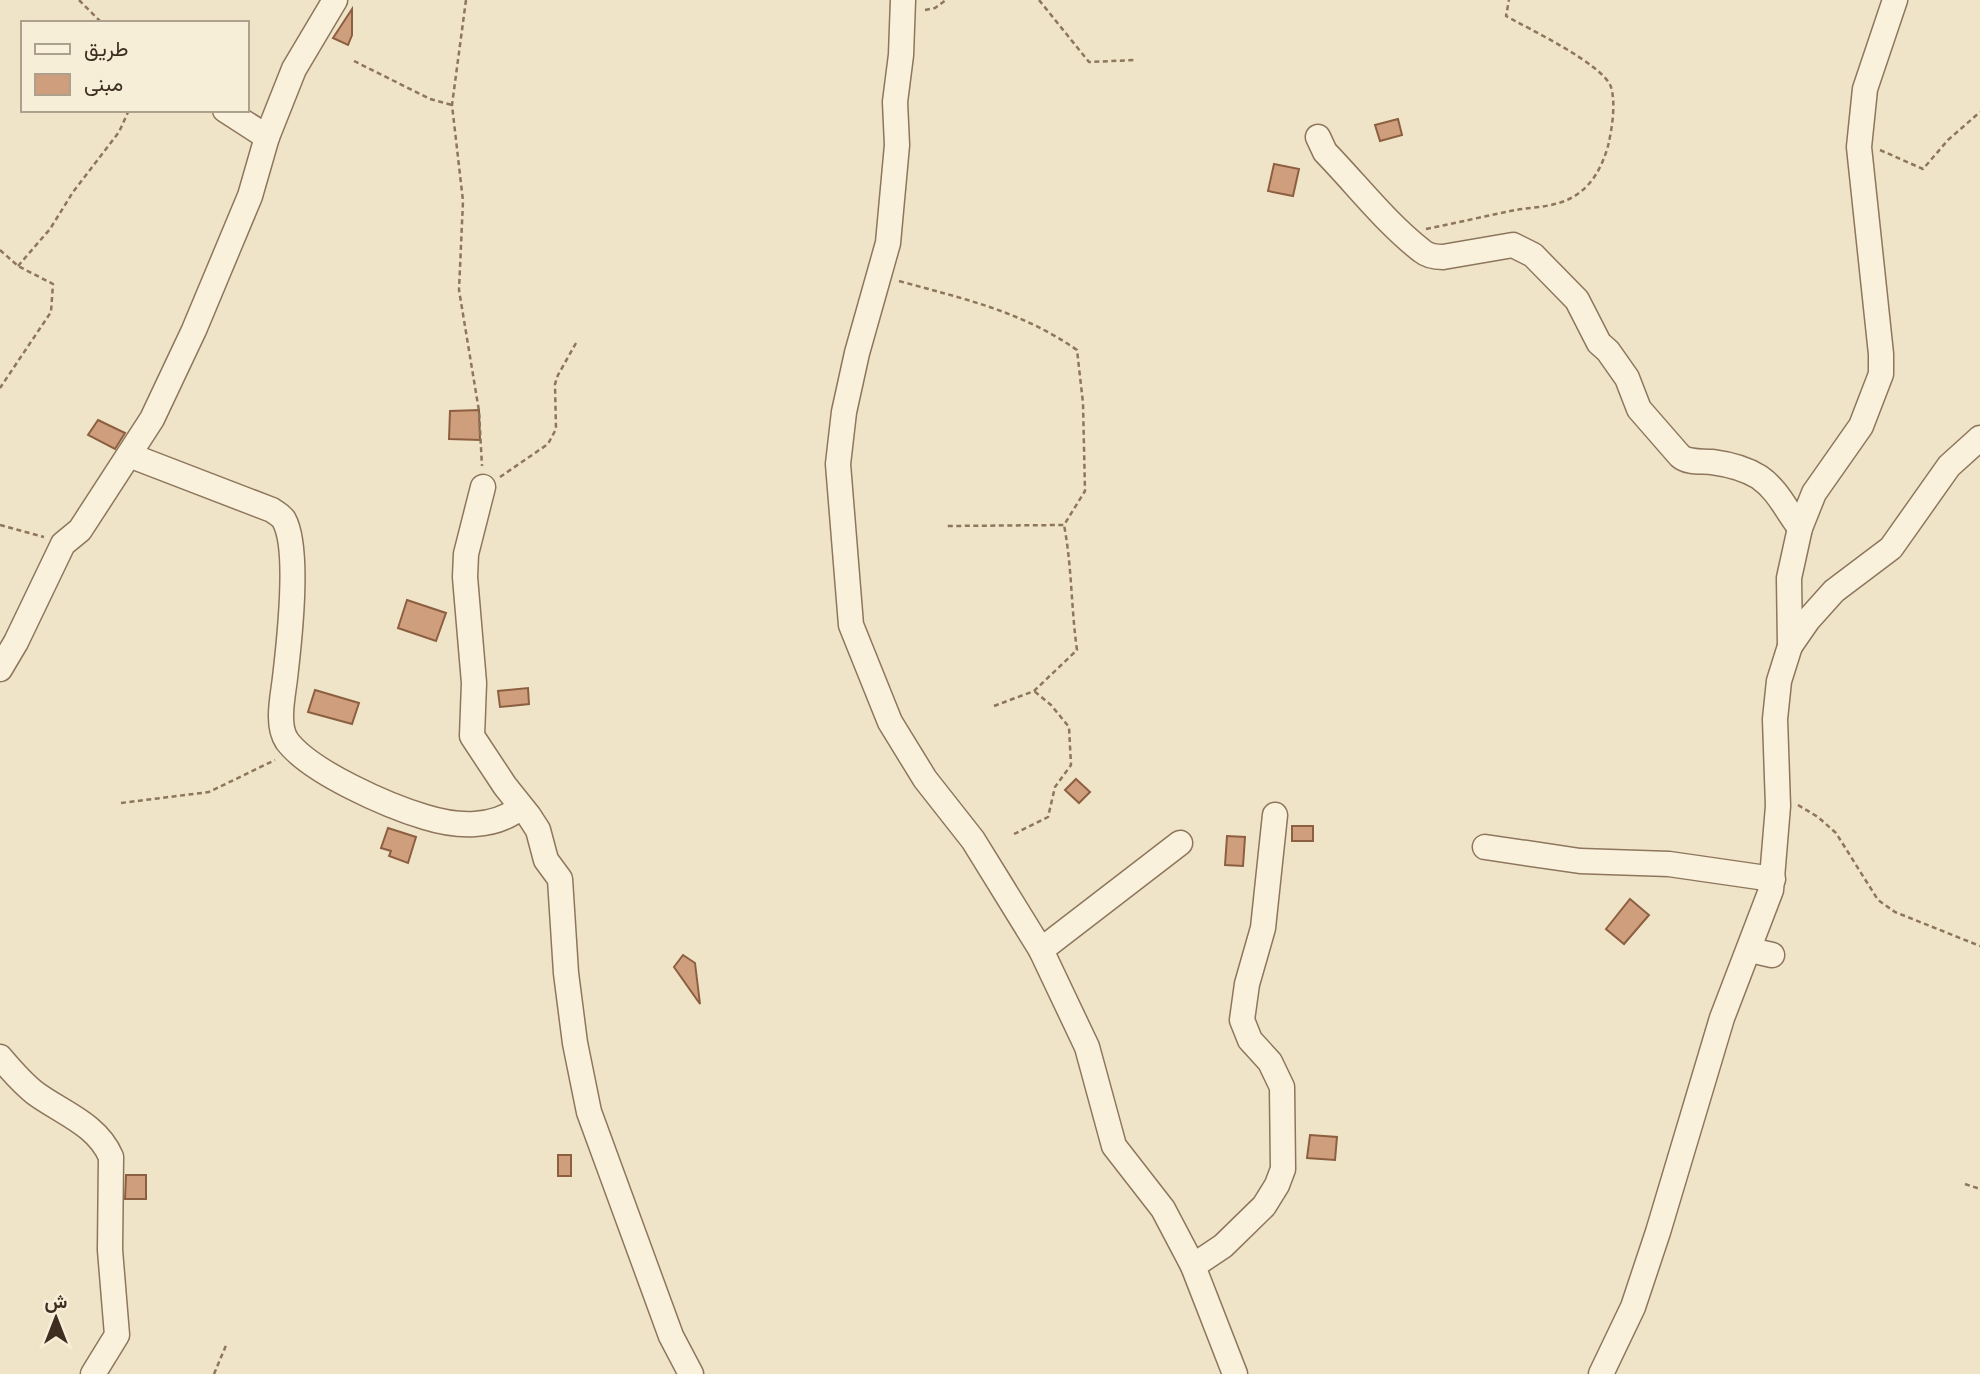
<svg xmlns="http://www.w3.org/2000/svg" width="1980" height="1374" viewBox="0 0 1980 1374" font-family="Literata,Vazirmatn,serif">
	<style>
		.building { fill: #cf9f7d; stroke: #8d5f41; stroke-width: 2 }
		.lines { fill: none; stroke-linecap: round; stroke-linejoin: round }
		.minor-casing { stroke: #8d765c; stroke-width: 27 }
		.path { stroke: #8d765c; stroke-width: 2.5; stroke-dasharray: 5 3.5; stroke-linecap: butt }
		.minor { stroke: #faf1dc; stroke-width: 24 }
	</style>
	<rect width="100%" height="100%" fill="#f0e4c8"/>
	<!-- building -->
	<g class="building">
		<polygon points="352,9 352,35 348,45 333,38"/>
		<polygon points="1398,119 1402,135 1380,141 1375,125"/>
		<polygon points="1274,164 1299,169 1293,196 1268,191"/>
		<polygon points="479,410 480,440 449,439 450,411"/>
		<polygon points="98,420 125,433 115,449 88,435"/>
		<polygon points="407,600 446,613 436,641 398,628"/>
		<polygon points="528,688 529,704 500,707 498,691"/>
		<polygon points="315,690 359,703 352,724 308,712"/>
		<polygon points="1076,779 1090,792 1079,803 1065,790"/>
		<rect x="1292" y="826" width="21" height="15"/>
		<polygon points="388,828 416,837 408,863 389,856 391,851 381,848"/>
		<polygon points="1227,836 1245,837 1243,866 1225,865"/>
		<polygon points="1630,899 1649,915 1624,944 1606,929"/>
		<polygon points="683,955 695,963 700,1004 674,967"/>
		<polygon points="1310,1135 1337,1137 1335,1160 1307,1158"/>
		<rect x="558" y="1155" width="13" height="21"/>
		<polygon points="126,1175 146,1175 146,1199 125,1199"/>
	</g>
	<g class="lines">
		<!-- minor casing -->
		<g class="minor-casing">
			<g id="minor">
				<polyline points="903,0 901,55 895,102 897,145 888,243 857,353 844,412 838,464 851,625 890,722 925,779 973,840 1041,950 1087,1047 1114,1146 1163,1209 1193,1266 1235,1374"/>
				<polyline points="225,110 267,137"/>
				<path d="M1318 137 1325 152C1357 185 1386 223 1422 251 1428 256 1436 257 1443 257L1513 245 1533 255 1577 300 1599 343 1608 351 1627 378 1639 409 1680 456C1688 463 1701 461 1712 462 1727 464 1746 469 1759 477 1778 490 1786 510 1800 528"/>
				<path d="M129 455 272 510C276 513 281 515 284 520 300 549 289 644 285 678 283 696 276 725 287 741 310 772 388 806 425 817 457 827 494 829 521 807"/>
				<polyline points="483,487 466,554 465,577 474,683 472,736 505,786 529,816 538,830 546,860 560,879 566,973 575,1043 589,1112 671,1336 691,1374"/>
				<polyline points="1790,646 1808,620 1834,591 1891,548 1949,466 1980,438"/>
				<polyline points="0,669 16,642 63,544 80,530 152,419 194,330 250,196 267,137 294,69 335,0"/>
				<polyline points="1485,847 1580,861 1669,864 1773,879"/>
				<polyline points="1041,950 1180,843"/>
				<polyline points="1750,950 1772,955"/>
				<path d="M0 1057C11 1070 22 1083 35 1093 62 1113 97 1124 111 1157L110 1250 117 1335 93 1374"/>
				<polyline points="1193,1266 1223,1246 1264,1206 1277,1185 1283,1169 1282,1087 1270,1062 1250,1040 1242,1020 1247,984 1263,928 1275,815"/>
				<polyline points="1601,1374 1633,1307 1658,1232 1722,1018 1771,890 1778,806 1775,719 1779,681 1790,646 1789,578 1800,528 1814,493 1861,426 1881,374 1881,354 1859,147 1865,89 1895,0"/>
			</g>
		</g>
		<!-- path -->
		<g class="path">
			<polyline points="79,0 102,23"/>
			<polyline points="466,0 452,105 463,201 459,290 479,411 482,466"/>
			<polyline points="1039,0 1089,62 1134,60"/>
			<polyline points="925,10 935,8 946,0"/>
			<polyline points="354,61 430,99 452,105"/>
			<polyline points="1880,150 1923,169 1948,140 1980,112"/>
			<path d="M1426 229C1456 223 1486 216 1515 210 1534 207 1556 207 1573 197 1592 186 1602 167 1608 146 1612 129 1616 104 1611 87 1603 64 1529 29 1506 16L1509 0"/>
			<polyline points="0,250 18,266 53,284 51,312 0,388"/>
			<polyline points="18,266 50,229 73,192 119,132 129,110"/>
			<path d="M899 281C964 299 1021 311 1077 350L1083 403 1085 491 1064 525 947 526"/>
			<polyline points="500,477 548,444 556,429 555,384 558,375 576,343"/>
			<polyline points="0,525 44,537"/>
			<path d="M994 706 1034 691 1077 650C1071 608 1072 566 1064 525"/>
			<polyline points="121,803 209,792 275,760"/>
			<polyline points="1798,805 1818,817 1836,833 1878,900 1895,912 1980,946"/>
			<polyline points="1014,834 1048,817 1055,787 1071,765 1069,727 1051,705 1034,691"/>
			<polyline points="1965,1184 1980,1189"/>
			<polyline points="214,1374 227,1343"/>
		</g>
		<!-- minor -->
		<use href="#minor" class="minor"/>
	</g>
	<!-- legend -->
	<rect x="21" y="21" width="228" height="91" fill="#f7eed8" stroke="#ada18e" stroke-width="2"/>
	<rect x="35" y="44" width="35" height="10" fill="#faf1dc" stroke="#ada18e" stroke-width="2"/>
	<text x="84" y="56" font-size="21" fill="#3d2e20">طريق</text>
	<rect x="35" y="74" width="35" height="21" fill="#cf9f7d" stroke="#ada18e" stroke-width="2"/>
	<text x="84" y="91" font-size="21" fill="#3d2e20">مبنى</text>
	<!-- north arrow -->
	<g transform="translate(56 1318)" stroke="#f7eed8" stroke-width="5" paint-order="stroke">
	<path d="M0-5L12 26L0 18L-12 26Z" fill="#3d2e20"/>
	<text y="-10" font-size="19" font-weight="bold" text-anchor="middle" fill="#3d2e20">ش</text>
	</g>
</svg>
